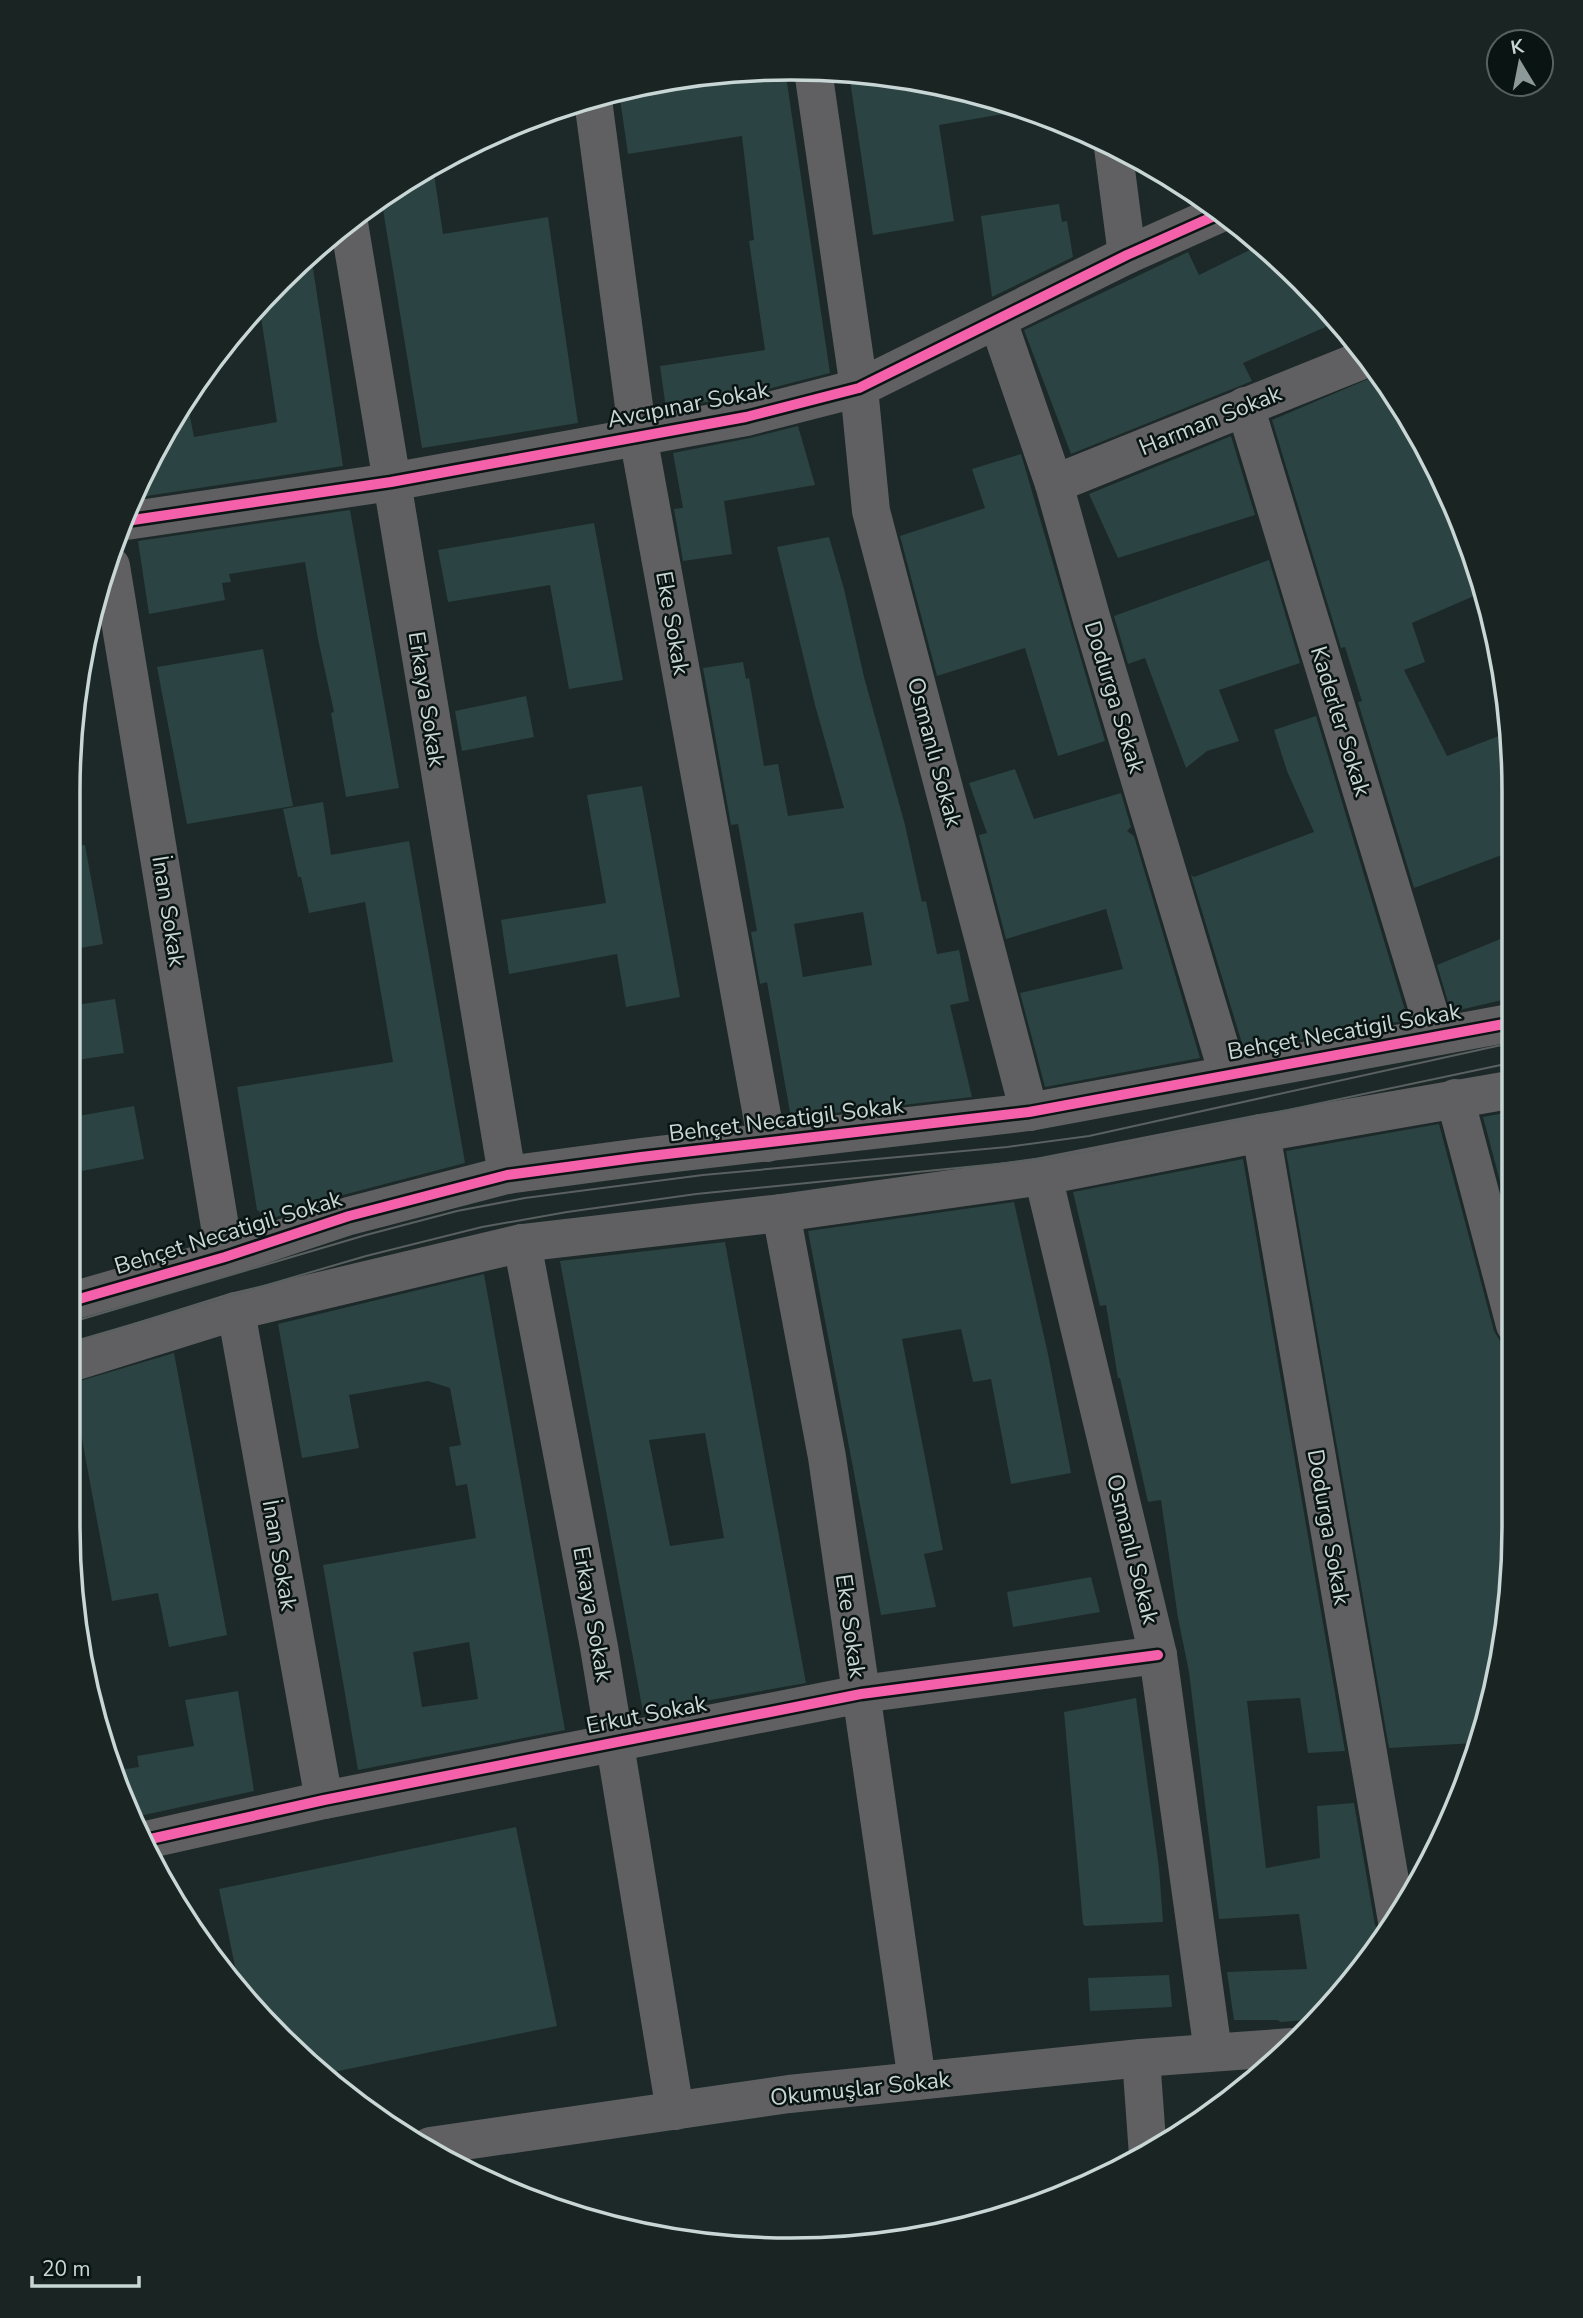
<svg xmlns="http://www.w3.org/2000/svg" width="1583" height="2318" viewBox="0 0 1583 2318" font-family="'Nunito Sans',sans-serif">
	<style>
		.building { fill: #2b4342; fill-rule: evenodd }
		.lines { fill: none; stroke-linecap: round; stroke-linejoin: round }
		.minor { stroke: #606062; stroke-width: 38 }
		.tram { stroke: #5a5f5f; stroke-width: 2 }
		.cycleway-casing { stroke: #0a1413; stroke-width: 15 }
		.cycleway { stroke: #f560ab; stroke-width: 10 }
		.labels { text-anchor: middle; stroke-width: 5; stroke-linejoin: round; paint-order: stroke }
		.street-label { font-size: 23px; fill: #c8d6d5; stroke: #0a1413 }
		.rim { fill: none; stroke: #c8d6d5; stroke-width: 3.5 }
	</style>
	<rect width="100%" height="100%" fill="#1c2928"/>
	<!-- building -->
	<g class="building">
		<polygon points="785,69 830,373 741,396 666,409 660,366 765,350 749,241 754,240 742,136 628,154 619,92 650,82"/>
		<polygon points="849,74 932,82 1026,110 939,125 954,221 873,235"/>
		<polygon points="433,167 443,234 548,217 578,423 422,448 381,197"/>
		<polygon points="1059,204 1062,222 1067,221 1073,257 992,297 981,216"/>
		<polygon points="1260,245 1303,280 1337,322 1243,363 1252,381 1071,454 1024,330 1188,252 1199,275"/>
		<polygon points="311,255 343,466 134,498 143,471 187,401 194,437 277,422 259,304 280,280"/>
		<polygon points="1380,374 1393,389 1460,514 1483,592 1412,623 1425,662 1404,670 1447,756 1509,732 1515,792 1515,850 1414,888 1358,702 1362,701 1345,647 1341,648 1272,420"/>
		<polygon points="798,426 815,485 724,501 732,554 683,561 674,509 683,508 673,453 750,438"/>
		<polygon points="1231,436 1255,515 1118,558 1089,494"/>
		<polygon points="1021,454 1105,741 1058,756 1025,648 937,676 900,536 985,508 972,469"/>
		<polygon points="350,510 399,788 346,797 331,713 334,712 318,639 305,562 229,574 231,582 222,583 225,600 149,614 138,541"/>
		<polygon points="594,523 623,680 569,689 550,585 448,602 438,550"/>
		<path d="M829 537 844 589 864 677 905 825 922 902 926 901 937 954 959 950 969 1001 950 1005 972 1097 791 1118 767 982 760 984 751 932 757 931 738 824 731 825 703 668 743 662 746 679 749 678 764 766 778 764 788 816 844 808 815 705 777 547ZM863 912 872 965 803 977 794 924Z"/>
		<polygon points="1269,560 1300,663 1219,690 1239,741 1207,751 1186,768 1145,658 1128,664 1114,616"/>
		<polygon points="263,649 293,806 187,824 157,667"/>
		<polygon points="526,696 534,737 462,751 455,711"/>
		<polygon points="1316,716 1408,1020 1244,1050 1191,875 1194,877 1314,832 1287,771 1274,730"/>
		<polygon points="1015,769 1034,819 1121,793 1131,827 1127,831 1134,836 1200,1058 1045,1087 1020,993 1123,969 1106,909 1006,939 979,835 987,833 969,783"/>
		<polygon points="642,786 680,997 626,1007 617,954 509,974 501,920 606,903 587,795"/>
		<polygon points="323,802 331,855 409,841 465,1163 343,1195 270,1219 257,1210 237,1087 393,1062 365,902 309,913 301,877 298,877 283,809"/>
		<polygon points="85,845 103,944 69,950 69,846"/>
		<polygon points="1515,933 1515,997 1451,1012 1437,965"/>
		<polygon points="115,999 124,1053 70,1061 70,1006"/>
		<polygon points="134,1106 144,1159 82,1171 73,1117"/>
		<polygon points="1515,1111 1515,1238 1483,1117"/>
		<polygon points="1439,1124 1494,1331 1500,1341 1515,1346 1515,1350 1501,1352 1507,1374 1515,1446 1515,1527 1501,1667 1475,1743 1389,1748 1286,1151"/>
		<polygon points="1243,1159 1345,1751 1308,1753 1300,1698 1247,1701 1266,1868 1320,1858 1317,1806 1354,1803 1375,1925 1384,1939 1318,2019 1281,2022 1277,2020 1234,2020 1227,1972 1307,1969 1299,1914 1219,1919 1189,1672 1178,1618 1161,1500 1148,1502 1120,1378 1118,1378 1106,1305 1100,1306 1073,1192"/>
		<polygon points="1014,1202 1048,1354 1071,1473 1011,1484 991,1379 973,1382 961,1329 902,1339 943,1550 924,1554 936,1607 881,1615 808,1231"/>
		<path d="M725 1242 806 1683 643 1712 560 1261ZM705 1433 724 1538 670 1546 649 1440Z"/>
		<path d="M484 1274 565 1730 358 1770 323 1565 476 1538 467 1484 456 1486 449 1447 461 1445 450 1388 428 1381 349 1395 359 1448 302 1458 278 1324ZM469 1642 478 1699 422 1707 413 1652Z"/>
		<polygon points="174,1353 227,1635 169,1647 158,1593 112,1601 81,1434 73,1436 73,1383"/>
		<polygon points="1091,1577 1100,1612 1013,1627 1007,1592"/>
		<polygon points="238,1691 254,1791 135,1817 113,1771 139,1767 137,1756 194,1746 185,1700"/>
		<polygon points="1136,1698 1159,1868 1163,1922 1085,1926 1083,1924 1064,1712"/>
		<polygon points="516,1827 557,2026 324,2074 241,1995 219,1889"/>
		<polygon points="1169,1975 1172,2007 1090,2011 1088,1978"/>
	</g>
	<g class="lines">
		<!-- minor -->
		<g class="minor">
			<polyline points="813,70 859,388 871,511 1029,1112"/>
			<polyline points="593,100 638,436 767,1143"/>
			<polyline points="1113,147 1127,255"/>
			<polyline points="349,223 507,1175"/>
			<polyline points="998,321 1054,484 1092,620 1228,1074"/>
			<polyline points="1245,406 1436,1036"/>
			<polyline points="1054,484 1367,358"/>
			<polyline points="126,521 391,482 746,417 859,388 1127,255 1221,213"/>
			<polyline points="111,566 225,1257"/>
			<polyline points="1455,1098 1515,1325"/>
			<polyline points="1261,1133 1397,1921"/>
			<polyline points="1043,1176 1158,1655 1213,2052"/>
			<polyline points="781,1213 827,1457 917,2081"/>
			<polyline points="522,1243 599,1647 675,2111"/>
			<polyline points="72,1301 225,1257 349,1216 507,1175 641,1157 1029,1112 1515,1022"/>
			<polyline points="236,1311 324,1800"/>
			<polyline points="73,1362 236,1311 522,1243 781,1213 1043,1176 1261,1133 1515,1089"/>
			<polyline points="146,1840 324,1800 861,1694 1158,1655"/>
			<polyline points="1141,2058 1148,2155"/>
			<polyline points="430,2146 789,2094 1141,2058 1292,2047"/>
		</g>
		<!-- tram -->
		<g class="tram">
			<polyline points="72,1322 366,1235 457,1211 525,1198 703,1175 1007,1147 1089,1136 1515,1042"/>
			<polyline points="72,1342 366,1256 482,1227 567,1212 696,1194 1017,1162 1093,1151 1515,1062"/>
		</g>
		<!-- cycleway casing -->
		<g class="cycleway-casing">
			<g id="cycleway">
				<polyline points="126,521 391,482 746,417 859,388 1127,255 1221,213"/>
				<polyline points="72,1301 225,1257 349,1216 507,1175 641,1157 1029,1112 1515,1022"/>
				<polyline points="146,1840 324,1800 861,1694 1158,1655"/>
			</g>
		</g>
		<!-- cycleway -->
		<use href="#cycleway" class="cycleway"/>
	</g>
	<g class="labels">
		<!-- street labels -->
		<g class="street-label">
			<text transform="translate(688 404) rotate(-11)" y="8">Avcıpınar Sokak</text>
			<text transform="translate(1210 420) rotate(-22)" y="8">Harman Sokak</text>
			<text transform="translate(673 623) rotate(80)" y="8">Eke Sokak</text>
			<text transform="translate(1115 697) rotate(73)" y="8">Dodurga Sokak</text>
			<text transform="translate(427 699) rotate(81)" y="8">Erkaya Sokak</text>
			<text transform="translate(1341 721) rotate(73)" y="8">Kaderler Sokak</text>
			<text transform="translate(935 752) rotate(75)" y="8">Osmanlı Sokak</text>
			<text transform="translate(169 911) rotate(81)" y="8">İnan Sokak</text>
			<text transform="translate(1344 1031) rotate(-10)" y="8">Behçet Necatigil Sokak</text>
			<text transform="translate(786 1119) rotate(-7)" y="8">Behçet Necatigil Sokak</text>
			<text transform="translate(228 1232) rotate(-17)" y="8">Behçet Necatigil Sokak</text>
			<text transform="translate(1329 1527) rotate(80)" y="8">Dodurga Sokak</text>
			<text transform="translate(1133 1549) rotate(76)" y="8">Osmanlı Sokak</text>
			<text transform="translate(280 1555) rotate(80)" y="8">İnan Sokak</text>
			<text transform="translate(593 1614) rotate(80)" y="8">Erkaya Sokak</text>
			<text transform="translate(851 1626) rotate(82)" y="8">Eke Sokak</text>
			<text transform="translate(646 1714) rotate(-11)" y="8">Erkut Sokak</text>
			<text transform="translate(860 2088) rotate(-6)" y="8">Okumuşlar Sokak</text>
		</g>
	</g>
	<!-- crop -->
	<path d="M0 0H1583V2318H0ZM791 80H791A711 711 0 0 1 1502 791V1527A711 711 0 0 1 791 2238H791A711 711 0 0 1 80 1527V791A711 711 0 0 1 791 80Z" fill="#192423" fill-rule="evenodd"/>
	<path class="rim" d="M791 80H791A711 711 0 0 1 1502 791V1527A711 711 0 0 1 791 2238H791A711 711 0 0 1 80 1527V791A711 711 0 0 1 791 80Z"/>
	<!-- north arrow -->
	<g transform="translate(1520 63) rotate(350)"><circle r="33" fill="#0a1413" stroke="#566261" stroke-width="2"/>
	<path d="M0-5L12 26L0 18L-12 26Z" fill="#8c9998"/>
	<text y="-10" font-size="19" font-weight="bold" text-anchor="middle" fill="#c8d6d5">K</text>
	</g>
	<!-- scale -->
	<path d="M32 2276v10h107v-10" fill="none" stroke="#c8d6d5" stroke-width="3.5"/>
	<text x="42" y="2276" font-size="21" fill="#c8d6d5" stroke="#0a1413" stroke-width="5" paint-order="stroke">20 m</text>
</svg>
